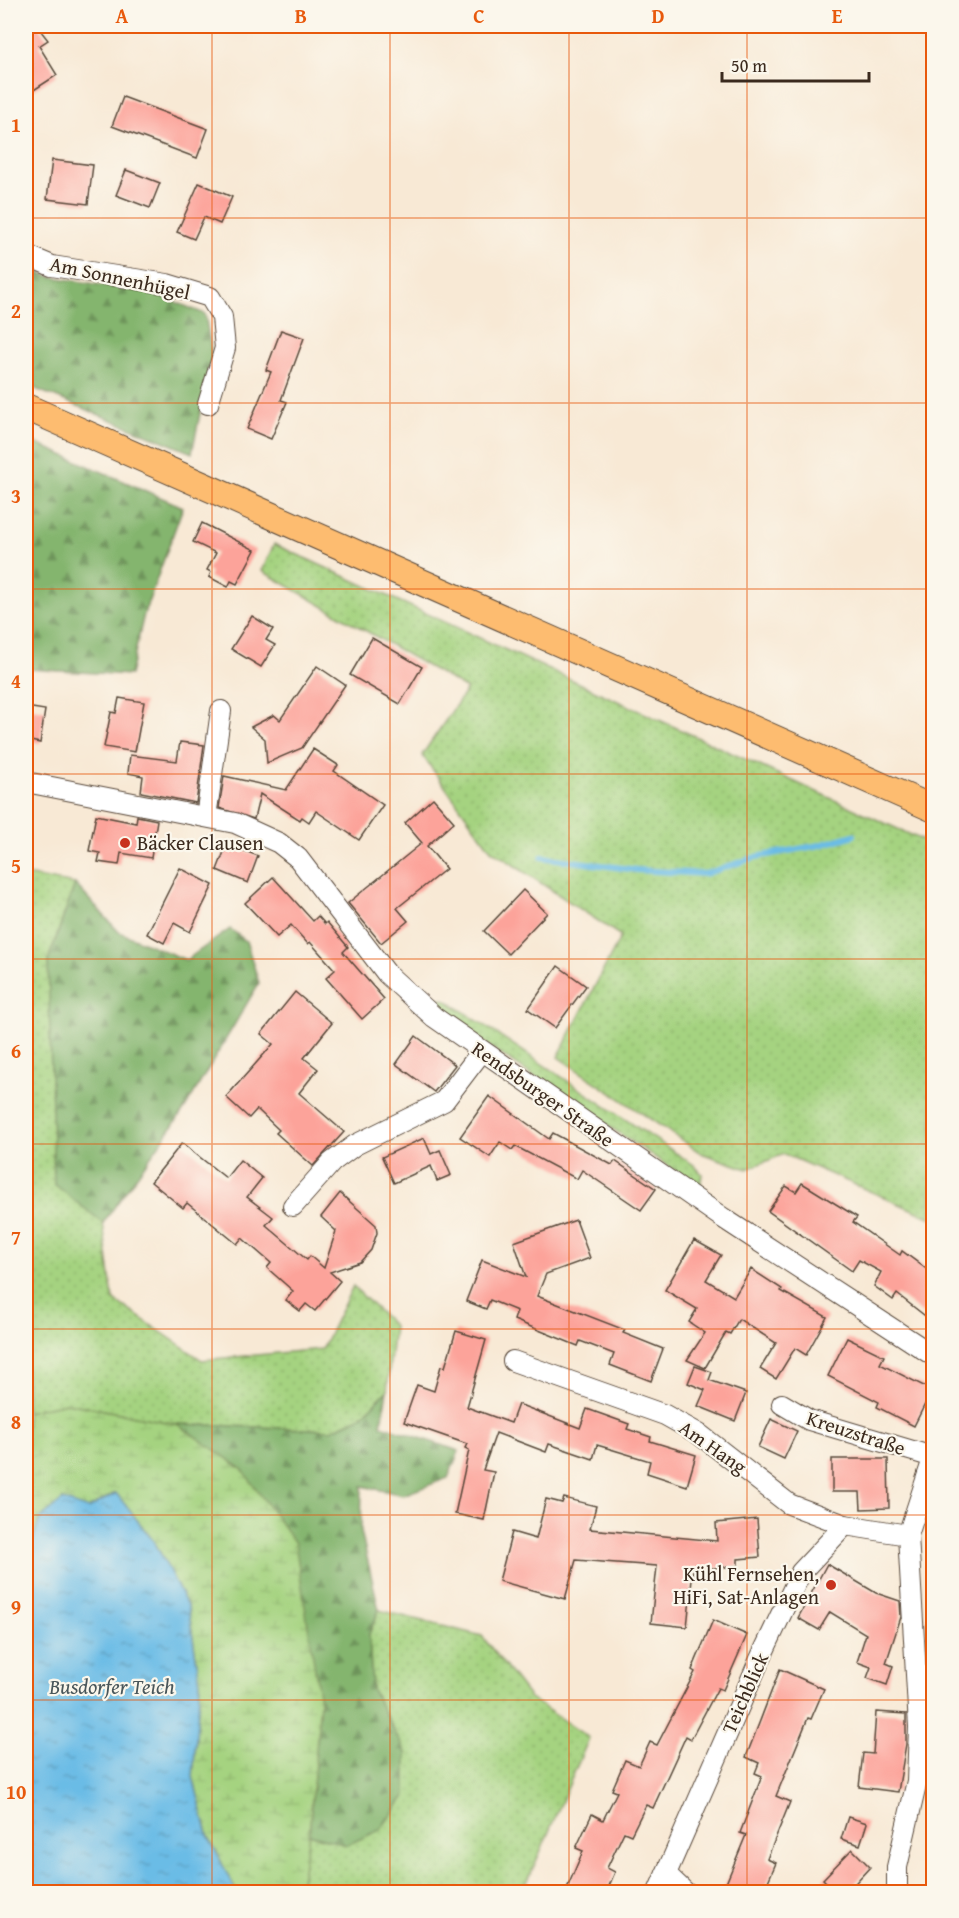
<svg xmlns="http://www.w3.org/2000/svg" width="959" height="1918" viewBox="0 0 959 1918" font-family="'Gentium Book Plus',serif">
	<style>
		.grass { fill: url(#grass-dots); stroke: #707e4f; stroke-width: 1.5 }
		.forest { fill: url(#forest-firs); stroke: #607046; stroke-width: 1.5 }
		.wetland { fill: url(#wetland-marsh); stroke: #707e4f; stroke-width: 1.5 }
		.water { fill: url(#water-ripples); stroke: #527382; stroke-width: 1.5 }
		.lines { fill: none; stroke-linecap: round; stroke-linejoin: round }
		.stream { stroke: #6abce6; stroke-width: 6 }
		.building { fill: #fca39a }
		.minor-casing { stroke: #574739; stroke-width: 22 }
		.major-casing { stroke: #574739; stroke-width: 28 }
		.minor { stroke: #fff; stroke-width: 20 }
		.major { stroke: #fdbc70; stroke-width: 26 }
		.grid { fill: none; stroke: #e8590c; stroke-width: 1.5; stroke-opacity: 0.55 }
		.poi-dot { fill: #c8321e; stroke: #fbf7ec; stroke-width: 2 }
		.labels { text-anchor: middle; stroke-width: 4.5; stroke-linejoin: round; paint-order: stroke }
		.street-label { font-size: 20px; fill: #3b2a1e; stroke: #fbf7ec }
		.poi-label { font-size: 20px; fill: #3b2a1e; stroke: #fbf7ec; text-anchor: start }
		.water-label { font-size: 21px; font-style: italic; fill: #49565a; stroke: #fbf7ec }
		.neatline { fill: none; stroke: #e8590c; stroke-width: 2 }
		.grid-label { font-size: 20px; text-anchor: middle; font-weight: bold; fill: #e8590c }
	</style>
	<defs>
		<pattern id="grass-dots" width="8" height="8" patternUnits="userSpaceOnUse" patternTransform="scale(1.5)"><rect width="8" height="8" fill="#a5d380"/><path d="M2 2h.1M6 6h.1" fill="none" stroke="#8fb56e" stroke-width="1.8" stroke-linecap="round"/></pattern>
		<pattern id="forest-firs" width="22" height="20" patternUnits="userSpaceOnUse" patternTransform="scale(1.5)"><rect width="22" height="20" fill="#84b56e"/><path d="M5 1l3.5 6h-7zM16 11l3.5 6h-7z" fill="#6d935a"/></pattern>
		<pattern id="wetland-marsh" width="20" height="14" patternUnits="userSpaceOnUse" patternTransform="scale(1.5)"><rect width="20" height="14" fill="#a5d380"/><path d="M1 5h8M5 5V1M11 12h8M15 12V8" fill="none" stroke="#8fb56e"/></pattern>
		<pattern id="water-ripples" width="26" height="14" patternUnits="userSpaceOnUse" patternTransform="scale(1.5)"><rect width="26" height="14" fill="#6abce6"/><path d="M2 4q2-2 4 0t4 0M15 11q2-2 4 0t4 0" fill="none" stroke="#5899ba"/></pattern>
	</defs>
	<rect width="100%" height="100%" fill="#fbf7ec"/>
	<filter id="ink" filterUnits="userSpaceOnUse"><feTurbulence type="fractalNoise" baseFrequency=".0167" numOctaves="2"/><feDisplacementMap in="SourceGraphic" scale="12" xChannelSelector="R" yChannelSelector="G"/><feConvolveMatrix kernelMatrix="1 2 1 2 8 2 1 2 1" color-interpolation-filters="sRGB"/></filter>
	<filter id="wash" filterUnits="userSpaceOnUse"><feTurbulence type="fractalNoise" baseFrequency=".008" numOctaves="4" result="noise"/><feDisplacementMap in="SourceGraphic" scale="24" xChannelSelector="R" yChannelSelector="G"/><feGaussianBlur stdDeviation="1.35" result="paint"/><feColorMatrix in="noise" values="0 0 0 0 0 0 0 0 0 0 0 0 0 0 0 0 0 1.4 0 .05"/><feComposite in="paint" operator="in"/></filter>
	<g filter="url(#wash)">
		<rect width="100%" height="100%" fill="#f8e9d5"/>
		<!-- grass -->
		<g class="grass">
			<polygon points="274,544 933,845 932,1218 784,1154 747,1169 701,1153 558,1057 621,936 491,850 422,755 467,689 262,571"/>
			<polygon points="26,875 75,884 48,961 93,1214 103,1223 113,1299 202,1360 322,1349 353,1286 394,1326 387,1391 362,1416 331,1430 177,1424 66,1403 26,1412"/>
			<path d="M429 997 446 1000 694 1165 702 1174 700 1188C610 1125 516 1067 427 1003Z"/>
			<polygon points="379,1610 482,1636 529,1697 589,1738 523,1892 299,1892 309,1834 347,1845 406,1753 372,1690 369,1634"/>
		</g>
		<!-- forest -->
		<g class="forest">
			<polygon points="26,266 47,276 156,294 205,314 212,355 192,453 26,385"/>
			<polygon points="26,439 183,507 144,614 130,675 26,669"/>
			<polygon points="75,884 119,932 186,960 230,929 246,941 259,983 184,1110 103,1223 54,1184 48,961"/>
			<polygon points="387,1391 381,1425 459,1451 448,1478 403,1495 362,1486 361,1531 379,1610 369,1634 372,1690 406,1753 406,1795 380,1830 347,1845 309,1834 320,1701 242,1469 177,1424 331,1430 362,1416"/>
		</g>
		<!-- wetland -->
		<polygon class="wetland" points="66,1403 177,1424 242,1469 295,1543 320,1701 309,1834 299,1892 236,1892 208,1835 193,1777 200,1682 188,1607 155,1543 115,1493 88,1509 40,1518 31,1546 26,1549 26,1412"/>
		<!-- water -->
		<polygon class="water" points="116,1493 155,1543 188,1607 200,1682 193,1777 208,1835 236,1892 26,1892 26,1549 31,1546 40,1518 63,1500 88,1509"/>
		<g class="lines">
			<!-- stream -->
			<polyline class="stream" points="542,857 637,870 705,874 756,857 820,845 854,835"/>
		</g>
		<g id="blocks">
			<!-- building -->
			<g class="building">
				<polygon points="26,26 37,26 48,40 39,46 57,75 26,95"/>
				<polygon points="123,97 208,129 197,158 112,126"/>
				<polygon points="52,160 93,165 88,204 47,199"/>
				<polygon points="126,170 160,183 150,208 116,195"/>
				<polygon points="199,183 232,197 220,224 204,217 194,239 177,232"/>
				<polygon points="281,330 304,338 281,400 287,402 271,439 247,429 271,372 266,370"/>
				<polygon points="202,523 255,550 237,584 231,581 228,587 209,577 211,572 207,570 216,553 193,542"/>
				<polygon points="252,616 273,629 266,640 275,645 261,667 231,649"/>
				<polygon points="372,638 422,667 400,704 350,675"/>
				<polygon points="317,666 345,685 302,748 267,763 265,739 251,727 274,715 280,720"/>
				<polygon points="119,698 144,702 135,752 104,747 111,712 116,713"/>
				<polygon points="26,707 45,710 40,743 26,740"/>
				<polygon points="180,742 204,745 196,803 141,792 143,776 128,773 130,755 177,761"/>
				<polygon points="313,749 338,765 334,771 383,805 359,840 316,811 309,822 302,817 300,820 260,794 254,819 219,808 224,776 286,790"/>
				<polygon points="433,798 454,822 427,846 446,869 397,908 408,921 381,943 348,903 422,843 405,823"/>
				<polygon points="96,815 136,823 137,816 157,820 151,858 121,853 119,865 98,862 100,853 89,851"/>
				<polygon points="227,844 258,856 248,883 217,870"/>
				<polygon points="180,868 213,885 190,932 174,923 164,943 147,934"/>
				<polygon points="273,877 313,921 318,916 325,924 327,922 348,947 343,952 384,999 362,1019 326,978 335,970 310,942 308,944 291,925 277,937 245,903"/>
				<polygon points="523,890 547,913 508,954 484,931"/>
				<polygon points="558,966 586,986 555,1028 528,1009"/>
				<polygon points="295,992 332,1023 304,1058 318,1069 299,1093 344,1132 313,1166 276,1133 279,1130 257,1109 249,1118 226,1097 273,1044 261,1034"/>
				<polygon points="416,1036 455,1065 434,1092 396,1064"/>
				<polygon points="489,1096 549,1139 553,1133 612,1165 615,1161 656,1189 641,1210 582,1170 577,1179 515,1146 512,1150 500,1142 490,1157 460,1137"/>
				<polygon points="424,1138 431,1154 440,1150 451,1175 437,1181 431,1166 394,1183 382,1157"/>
				<polygon points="182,1143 226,1178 240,1160 262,1178 247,1197 273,1217 266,1225 307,1260 310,1256 324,1268 336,1231 321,1217 340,1193 376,1225 377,1233 371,1250 360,1262 330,1272 340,1281 315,1311 306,1304 300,1311 286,1300 293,1291 267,1268 271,1263 242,1238 237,1244 187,1203 183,1208 151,1182"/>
				<polygon points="802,1183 857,1217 853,1222 900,1255 902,1251 933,1274 933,1322 897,1294 893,1300 874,1286 881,1272 859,1260 852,1271 768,1211 786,1186 796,1192"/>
				<polygon points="576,1220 590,1258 546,1274 537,1296 625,1330 623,1333 663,1349 651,1381 610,1365 614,1354 580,1341 578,1346 514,1320 517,1311 490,1300 486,1309 466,1301 482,1260 526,1277 514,1242"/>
				<polygon points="694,1240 721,1255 706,1280 734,1297 751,1269 782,1289 781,1291 827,1317 806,1355 795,1348 776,1379 760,1369 776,1343 739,1319 730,1334 726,1332 705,1368 687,1360 705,1333 689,1322 697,1309 665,1290"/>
				<polygon points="456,1331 486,1340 467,1407 511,1423 518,1404 580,1428 587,1409 629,1424 627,1429 651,1437 650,1441 696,1455 687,1486 647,1473 650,1461 597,1445 593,1459 549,1444 546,1452 496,1433 483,1470 494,1472 484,1520 455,1514 469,1450 465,1448 467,1444 404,1422 417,1385 434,1391 441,1366 445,1367"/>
				<polygon points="847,1338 884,1356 880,1364 932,1390 914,1426 877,1407 879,1402 828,1376"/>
				<polygon points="695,1366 712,1372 709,1380 746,1393 735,1421 698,1406 705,1390 688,1383"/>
				<polygon points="771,1419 797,1431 784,1459 758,1447"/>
				<polygon points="832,1459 888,1459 889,1508 861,1509 860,1492 832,1492"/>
				<polygon points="564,1498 596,1506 590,1529 717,1541 716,1523 757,1519 760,1557 738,1559 738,1566 693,1570 687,1627 651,1623 657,1566 576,1560 565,1599 499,1581 512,1532 536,1539 546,1499 562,1503"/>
				<polygon points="827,1564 876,1593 900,1601 901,1617 886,1663 893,1666 887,1685 867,1678 871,1667 857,1662 866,1634 830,1612 819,1630 798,1618"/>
				<polygon points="713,1620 747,1635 723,1690 718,1688 691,1739 686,1736 653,1808 646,1805 631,1835 624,1832 607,1868 615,1872 606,1893 565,1893 583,1851 576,1848 592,1814 603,1820 617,1792 612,1790 625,1760 639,1766 650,1742 657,1745 695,1672 692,1670"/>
				<polygon points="780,1669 824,1689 811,1719 808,1718 776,1796 790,1802 767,1859 776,1863 763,1893 722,1893 746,1835 740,1833 762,1776 755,1773 759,1763 746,1757"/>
				<polygon points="876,1712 906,1714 906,1744 898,1792 859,1787 863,1753 873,1754"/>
				<polygon points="848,1817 867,1823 860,1845 841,1839"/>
				<polygon points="852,1849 870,1867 846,1893 837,1893 823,1879"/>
			</g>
		</g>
	</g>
	<g filter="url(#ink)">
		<use href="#blocks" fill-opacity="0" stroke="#574739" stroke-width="1.5"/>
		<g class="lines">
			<!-- minor casing -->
			<g class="minor-casing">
				<g id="minor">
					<polyline points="26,255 52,266 167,284 210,297 222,317 225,348 208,404"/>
					<polyline points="26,782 235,823 279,843 298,858 387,974 434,1017 723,1218 934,1356"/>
					<polyline points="206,817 221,711"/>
					<polyline points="293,1206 332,1162 355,1145 444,1101 482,1051"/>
					<polyline points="513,1361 665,1415 699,1434 789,1504 845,1525 908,1535"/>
					<polyline points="782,1404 809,1420 933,1457"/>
					<polyline points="666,1874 685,1892"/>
					<polyline points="658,1892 760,1659 801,1572 845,1525"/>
					<polyline points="897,1892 897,1867 917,1781 919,1727 908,1535 934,1456"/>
				</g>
			</g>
			<!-- major casing -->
			<g class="major-casing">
				<polyline id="major" points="26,407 934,809"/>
			</g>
			<!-- minor -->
			<use href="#minor" class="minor"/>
			<!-- major -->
			<use href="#major" class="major"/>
		</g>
	</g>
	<!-- grid -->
	<path class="grid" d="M212 26V1892M390 26V1892M569 26V1892M747 26V1892M26 218H934M26 403H934M26 589H934M26 774H934M26 959H934M26 1144H934M26 1329H934M26 1515H934M26 1700H934"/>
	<!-- markers -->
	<g class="poi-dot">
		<circle cx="125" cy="843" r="6"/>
		<circle cx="831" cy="1585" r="6"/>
	</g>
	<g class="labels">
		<!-- street labels -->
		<g class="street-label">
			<text transform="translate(120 278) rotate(12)" y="7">Am Sonnenhügel</text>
			<text transform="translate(543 1094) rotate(35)" y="7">Rendsburger Straße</text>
			<text transform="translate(856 1433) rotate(18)" y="7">Kreuzstraße</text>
			<text transform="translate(713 1447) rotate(35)" y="7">Am Hang</text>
			<text transform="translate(745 1693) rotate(-66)" y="7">Teichblick</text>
		</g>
		<!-- poi labels -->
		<g class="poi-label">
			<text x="137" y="850">Bäcker Clausen</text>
			<text x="819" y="1581" text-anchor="end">Kühl Fernsehen,<tspan x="819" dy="23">HiFi, Sat-Anlagen</tspan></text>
		</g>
		<!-- water labels -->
		<g class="water-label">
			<text x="112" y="1694">Busdorfer Teich</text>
		</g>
	</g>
	<!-- margin -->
	<rect width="959" height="1918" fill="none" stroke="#fbf7ec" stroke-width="66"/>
	<!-- scale -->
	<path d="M722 72v9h147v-9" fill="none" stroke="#3b2a1e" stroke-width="3"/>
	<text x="731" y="72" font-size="18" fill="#3b2a1e" stroke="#fbf7ec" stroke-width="4.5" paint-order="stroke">50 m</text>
	<rect x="33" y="33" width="893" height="1852" class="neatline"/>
	<g class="grid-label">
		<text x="122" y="23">A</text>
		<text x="301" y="23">B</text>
		<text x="479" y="23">C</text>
		<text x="658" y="23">D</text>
		<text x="837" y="23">E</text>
		<text x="16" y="132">1</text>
		<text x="16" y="318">2</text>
		<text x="16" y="503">3</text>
		<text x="16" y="688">4</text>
		<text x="16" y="873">5</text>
		<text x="16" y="1058">6</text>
		<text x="16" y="1244">7</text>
		<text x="16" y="1429">8</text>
		<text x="16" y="1614">9</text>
		<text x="16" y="1799">10</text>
	</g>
</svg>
